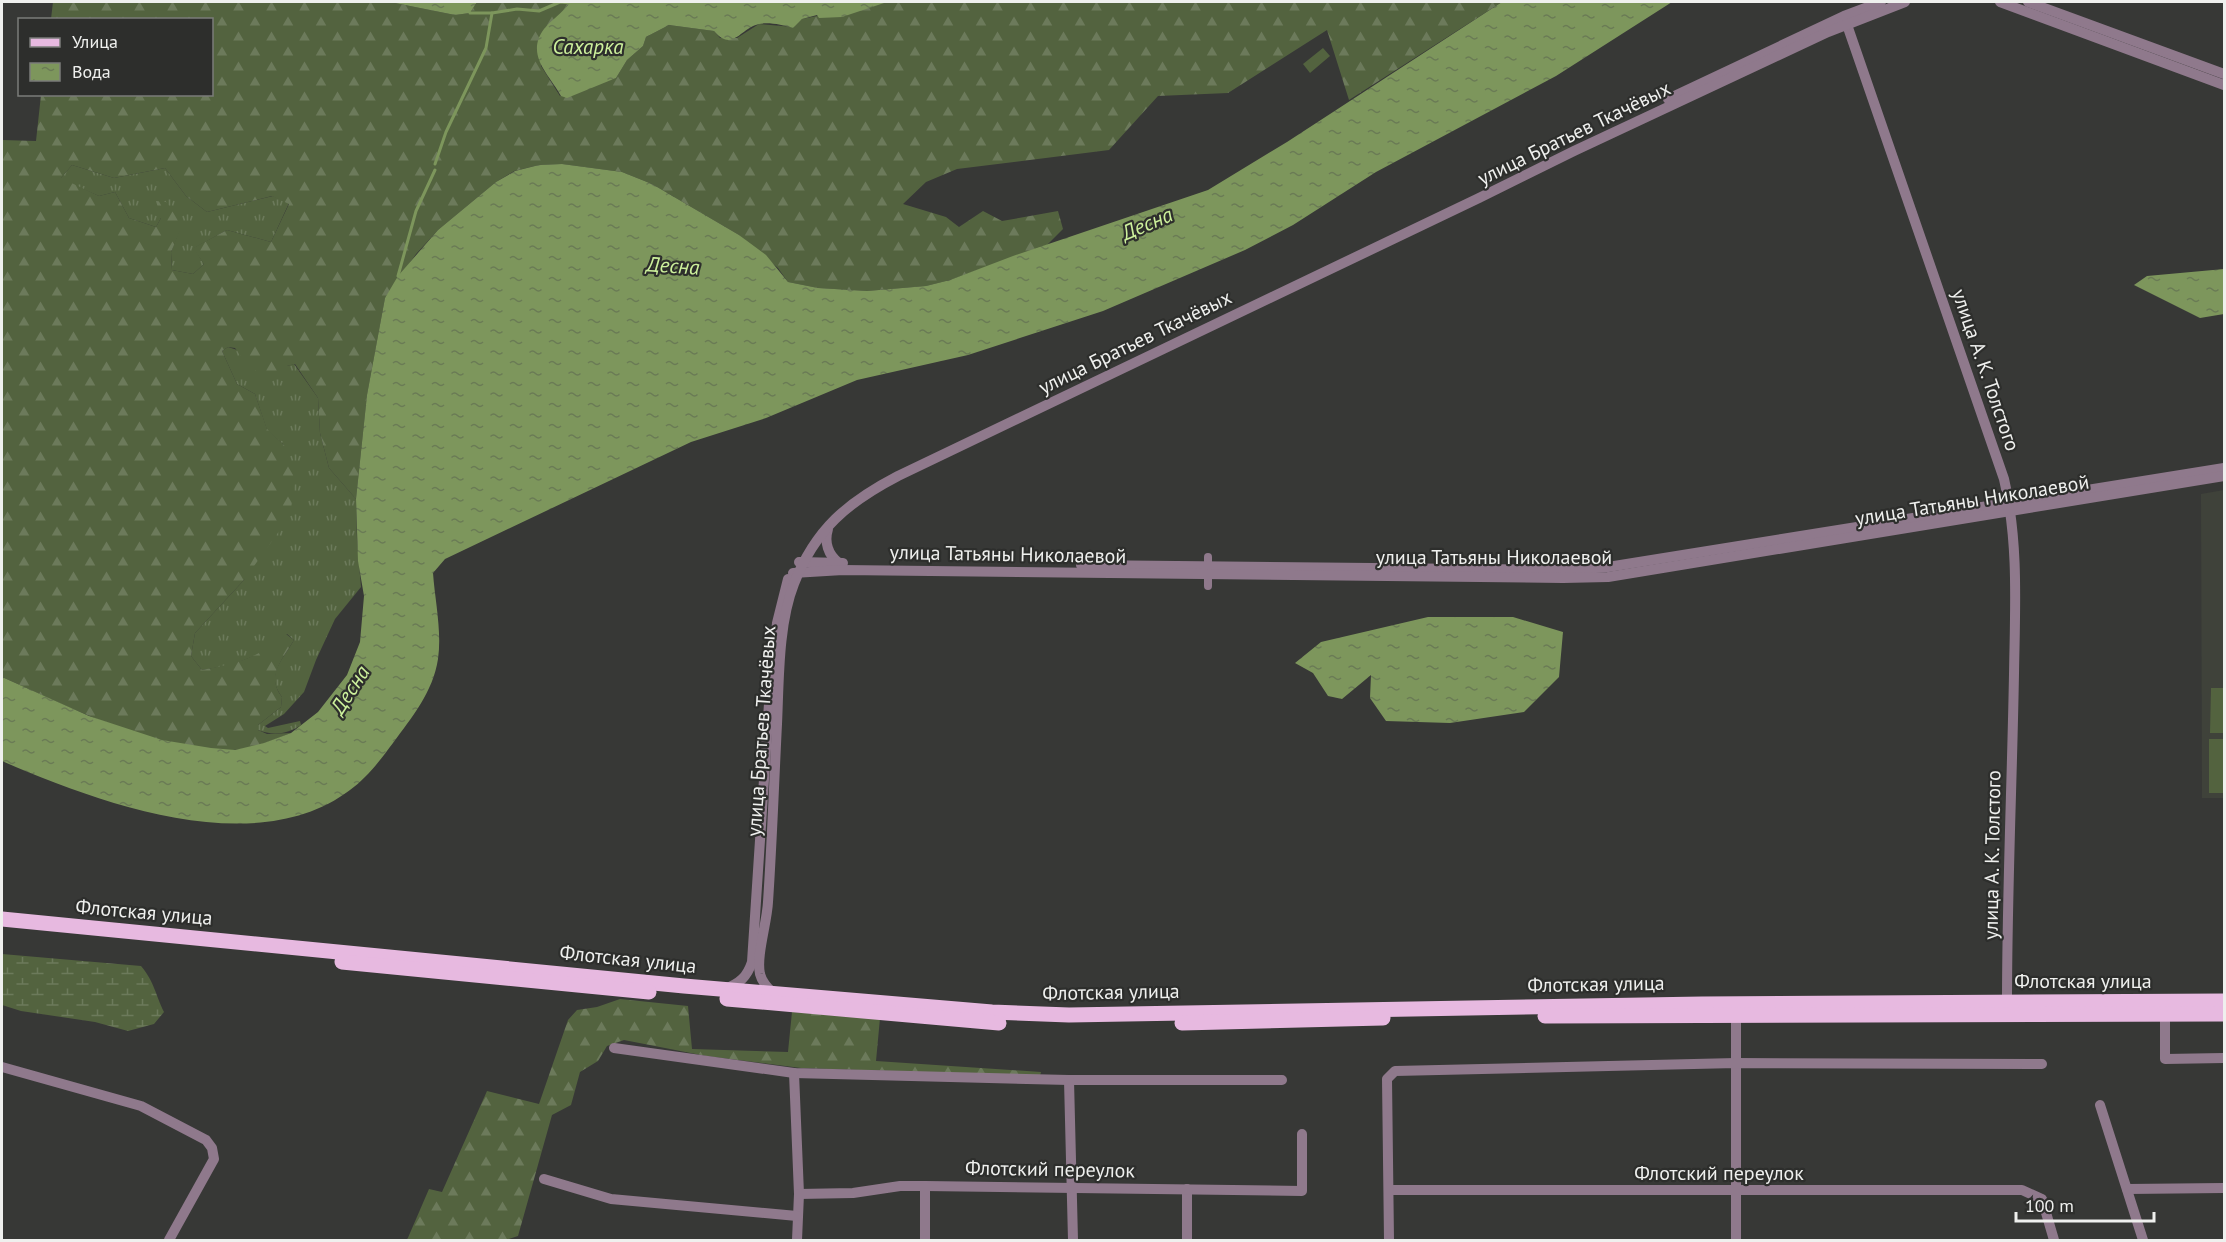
<svg xmlns="http://www.w3.org/2000/svg" width="2226" height="1242" viewBox="0 0 2226 1242" font-family="'PT Sans',sans-serif">
	<style>
		.built { fill: #3f423a }
		.grass { fill: url(#grass-tufts) }
		.forest { fill: url(#forest-firs); fill-rule: evenodd }
		.wetland { fill: url(#wetland-marsh) }
		.green { fill: #53633f }
		.water { fill: url(#water-ripples) }
		.lines { fill: none; stroke-linecap: round; stroke-linejoin: round }
		.stream { stroke: #7d965c; stroke-width: 3 }
		.pedestrian { stroke: #8f798c; stroke-width: 8 }
		.minor { stroke: #8f798c; stroke-width: 10 }
		.primary { stroke: #e7b9e0; stroke-width: 15 }
		.labels { text-anchor: middle; stroke-width: 4.5; stroke-linejoin: round; paint-order: stroke }
		.street-label { font-size: 20px; fill: #eff0ee; stroke: #2d2e2c }
		.water-label { font-size: 21px; font-style: italic; fill: #cdf19c; stroke: #2d2e2c }
	</style>
	<defs>
		<pattern id="grass-tufts" width="24" height="20" patternUnits="userSpaceOnUse" patternTransform="scale(1.5)"><rect width="24" height="20" fill="#53633f"/><path d="M3 7l-1-3M5 7V3M7 7l1-3M15 17l-1-3M17 17v-4M19 17l1-3" fill="none" stroke="#6c7a5b"/></pattern>
		<pattern id="forest-firs" width="22" height="20" patternUnits="userSpaceOnUse" patternTransform="scale(1.5)"><rect width="22" height="20" fill="#53633f"/><path d="M5 1l3.5 6h-7zM16 11l3.5 6h-7z" fill="#6c7a5b"/></pattern>
		<pattern id="wetland-marsh" width="20" height="14" patternUnits="userSpaceOnUse" patternTransform="scale(1.5)"><rect width="20" height="14" fill="#53633f"/><path d="M1 5h8M5 5V1M11 12h8M15 12V8" fill="none" stroke="#6c7a5b"/></pattern>
		<pattern id="water-ripples" width="26" height="14" patternUnits="userSpaceOnUse" patternTransform="scale(1.5)"><rect width="26" height="14" fill="#7d965c"/><path d="M2 4q2-2 4 0t4 0M15 11q2-2 4 0t4 0" fill="none" stroke="#6a7b55"/></pattern>
	</defs>
	<rect width="100%" height="100%" fill="#373836"/>
	<!-- built -->
	<polygon class="built" points="2224,490 2224,798 2202,798 2201,494"/>
	<!-- grass -->
	<g class="grass">
		<polygon points="72,165 114,178 165,168 186,196 207,212 273,196 289,203 271,242 227,230 194,248 204,264 193,274 172,270 171,252 182,224 161,218 156,227 129,218 115,192 99,196 60,179"/>
		<path d="M228 347 287 366 294 364 318 398 320 433 329 468 356 499 357 541 361 587 335 619 316 660 304 692 284 714 265 726 268 728 300 721 301 725C288 734 273 736 258 730V725L281 707 282 697C265 675 282 661 294 640L287 634 269 650 231 665 202 670 191 656 195 633 244 580 284 445 267 430 255 394 237 384 222 351Z"/>
	</g>
	<!-- forest -->
	<g class="forest">
		<path d="M53 2H390L455 15 470 13 477 2H570L559 17 545 28 541 66 560 96 616 78 627 60 643 46 646 37 669 25 714 31 720 38H737L759 24 793 27 802 19 887 2H1502L1349 100 1327 30 1228 93 1158 96 1109 150 957 169 926 182 903 204 946 217 959 227 983 211 1002 221 1058 211 1063 229 1047 245 950 280 926 286 867 291 818 288 788 282 778 268 739 235 652 184 622 172 562 164 539 165 514 171 496 182 438 230 416 254 385 298 367 395 356 499 329 468 320 433 318 398 295 364 287 366 285 373C261 383 248 365 235 348L228 347 222 351 237 384 255 394 267 429 284 445 296 473 290 516 244 580 195 633 191 656 202 670C236 664 261 657 286 634L294 640C282 660 266 676 282 697L281 707 258 725V730L267 734 291 733C273 740 253 749 233 750 155 751 71 708 2 677V140L36 141 41 95 212 94V20L51 19ZM72 165 114 178 165 168 186 196 207 212 272 196 289 204 271 242 227 230 193 248 204 264 193 274 172 270 171 252 183 224 166 202 156 201 161 218 156 227 129 218 115 192 99 196 61 178Z"/>
		<polygon points="620,999 688,1006 692,1049 788,1052 792,1012 880,1018 876,1061 1041,1072 1040,1076 801,1068 706,1056 624,1040 607,1046 598,1061 580,1072 571,1105 552,1115 518,1236 506,1240 407,1240 429,1189 442,1192 487,1091 539,1104 568,1020 577,1010 597,1007"/>
	</g>
	<!-- wetland -->
	<path class="wetland" d="M2 954 141 966C155 983 155 994 164 1012L154 1024 128 1031 95 1022 21 1011 2 1005Z"/>
	<!-- green -->
	<g class="green">
		<polygon points="1323,48 1330,56 1310,73 1303,64"/>
		<polygon points="2211,688 2224,688 2224,733 2210,733"/>
		<rect x="2209" y="739" width="15" height="54"/>
	</g>
	<!-- water -->
	<g class="water">
		<polygon points="390,2 477,2 470,13 455,15"/>
		<path d="M570 2H887L842 17 819 18 817 15 802 19 793 28C783 25 769 22 759 24 740 28 733 53 714 31L669 25 646 37 643 46 627 60 616 78 567 98 561 96C549 74 525 55 544 29 551 20 563 13 570 2Z"/>
		<path d="M1502 2H1672L1556 76 1376 172 1293 225 1245 250 1103 311 968 355 857 380 766 418 691 442 445 559 433 573C435 601 442 631 438 659 433 692 412 717 393 743 381 759 367 778 350 790 255 862 97 802 2 761V677L89 716 162 740 211 748 235 750 264 743 291 733 318 712 347 675 360 642 364 596 358 561 356 499 367 395 385 298 398 276 438 230 496 182 515 171 539 165 562 164 622 172 652 184 739 235 766 255 788 282 818 288 867 291 926 286 950 280 1013 256 1208 190 1287 142Z"/>
		<polygon points="2224,269 2224,314 2200,318 2134,285 2147,276"/>
		<polygon points="1428,617 1513,617 1563,632 1559,677 1524,712 1450,723 1386,721 1370,698 1371,675 1342,699 1328,696 1313,673 1295,663 1321,642"/>
	</g>
	<g class="lines">
		<!-- stream -->
		<g class="stream">
			<polyline points="470,13 492,13 517,9 539,11 560,2 570,3"/>
			<polyline points="435,164 446,132 486,48 492,13"/>
			<polyline points="398,276 416,211 435,170"/>
		</g>
		<!-- pedestrian -->
		<polyline class="pedestrian" points="1208,586 1208,557"/>
		<!-- minor -->
		<g class="minor">
			<polyline points="2000,2 2224,85"/>
			<polyline points="2028,2 2224,74"/>
			<path d="M1845 19 2004 479C2019 543 2015 609 2014 674 2012 784 2007 893 2007 1002"/>
			<polyline points="1668,99 1844,16 1881,2"/>
			<path d="M828 529C824 542 828 555 839 563"/>
			<polyline points="799,562 843,563"/>
			<polyline points="1081,565 1570,570 1608,567 2224,468"/>
			<polyline points="793,573 843,570 1563,578 1608,577 2224,476"/>
			<path d="M725 989C740 983 747 977 752 962L770 688 777 623 788 579"/>
			<path d="M773 993C767 987 762 982 760 974 756 956 767 923 768 902 772 843 774 783 777 724 779 682 778 624 794 584 815 529 848 502 898 476L1479 198 1574 151 1828 32 1905 2"/>
			<polyline points="2165,1014 2165,1059 2224,1058"/>
			<polyline points="1736,1015 1736,1240"/>
			<polyline points="614,1048 794,1073 1069,1080 1282,1080"/>
			<polyline points="2,1067 141,1106 206,1140 212,1148 214,1159 169,1240"/>
			<polyline points="794,1073 799,1194 797,1240"/>
			<polyline points="1069,1080 1073,1240"/>
			<polyline points="2100,1105 2143,1240"/>
			<polyline points="544,1179 611,1199 797,1216"/>
			<polyline points="1187,1189 1187,1240"/>
			<polyline points="2127,1189 2224,1188"/>
			<polyline points="1389,1190 2022,1190 2042,1199 2054,1240"/>
			<polyline points="799,1194 853,1193 900,1186 925,1186 1302,1191 1302,1134"/>
			<polyline points="925,1240 925,1186"/>
			<polyline points="1389,1240 1387,1079 1395,1071 1736,1063 2042,1064"/>
		</g>
		<!-- primary -->
		<g class="primary">
			<polyline points="2,919 684,986 992,1012 1069,1015 1702,1004 2224,1001"/>
			<polyline points="342,962 649,992"/>
			<polyline points="727,999 999,1023"/>
			<polyline points="1545,1016 2224,1014"/>
			<polyline points="1182,1023 1383,1018"/>
		</g>
	</g>
	<g class="labels">
		<!-- street labels -->
		<g class="street-label">
			<text transform="translate(1574 133) rotate(-26)" y="7">улица Братьев Ткачёвых</text>
			<text transform="translate(1135 342) rotate(-26)" y="7">улица Братьев Ткачёвых</text>
			<text transform="translate(1986 370) rotate(71)" y="7">улица А. К. Толстого</text>
			<text transform="translate(1972 500) rotate(-9)" y="7">улица Татьяны Николаевой</text>
			<text transform="translate(1008 554) rotate(1)" y="7">улица Татьяны Николаевой</text>
			<text x="1494" y="564">улица Татьяны Николаевой</text>
			<text transform="translate(761 731) rotate(-86)" y="7">улица Братьев Ткачёвых</text>
			<text transform="translate(1992 855) rotate(-89)" y="7">улица А. К. Толстого</text>
			<text transform="translate(144 912) rotate(5)" y="7">Флотская улица</text>
			<text transform="translate(628 959) rotate(6)" y="7">Флотская улица</text>
			<text x="2083" y="988">Флотская улица</text>
			<text transform="translate(1596 984) rotate(-1)" y="7">Флотская улица</text>
			<text transform="translate(1111 992) rotate(-1)" y="7">Флотская улица</text>
			<text transform="translate(1050 1169) rotate(1)" y="7">Флотский переулок</text>
			<text x="1719" y="1180">Флотский переулок</text>
		</g>
		<!-- water labels -->
		<g class="water-label">
			<text x="588" y="54">Сахарка</text>
			<text transform="translate(1147 224) rotate(-23)" y="7">Десна</text>
			<text transform="translate(673 266) rotate(4)" y="7">Десна</text>
			<text transform="translate(350 690) rotate(-57)" y="7">Десна</text>
		</g>
	</g>
	<!-- border -->
	<rect width="2226" height="1242" fill="none" stroke="#eff0ee" stroke-width="6"/>
	<!-- legend -->
	<rect x="18" y="18" width="195" height="78" fill="#2d2e2c" stroke="#7b7c7a" stroke-width="1.5"/>
	<rect x="30" y="38" width="30" height="9" fill="#e7b9e0" stroke="#7b7c7a" stroke-width="1.5"/>
	<text x="72" y="48" font-size="18" fill="#eff0ee">Улица</text>
	<rect x="30" y="63" width="30" height="18" fill="url(#water-ripples)" stroke="#7b7c7a" stroke-width="1.5"/>
	<text x="72" y="78" font-size="18" fill="#eff0ee">Вода</text>
	<!-- scale -->
	<path d="M2016 1212v9h138v-9" fill="none" stroke="#eff0ee" stroke-width="3"/>
	<text x="2025" y="1212" font-size="18" fill="#eff0ee" stroke="#2d2e2c" stroke-width="4.5" paint-order="stroke">100 m</text>
</svg>
